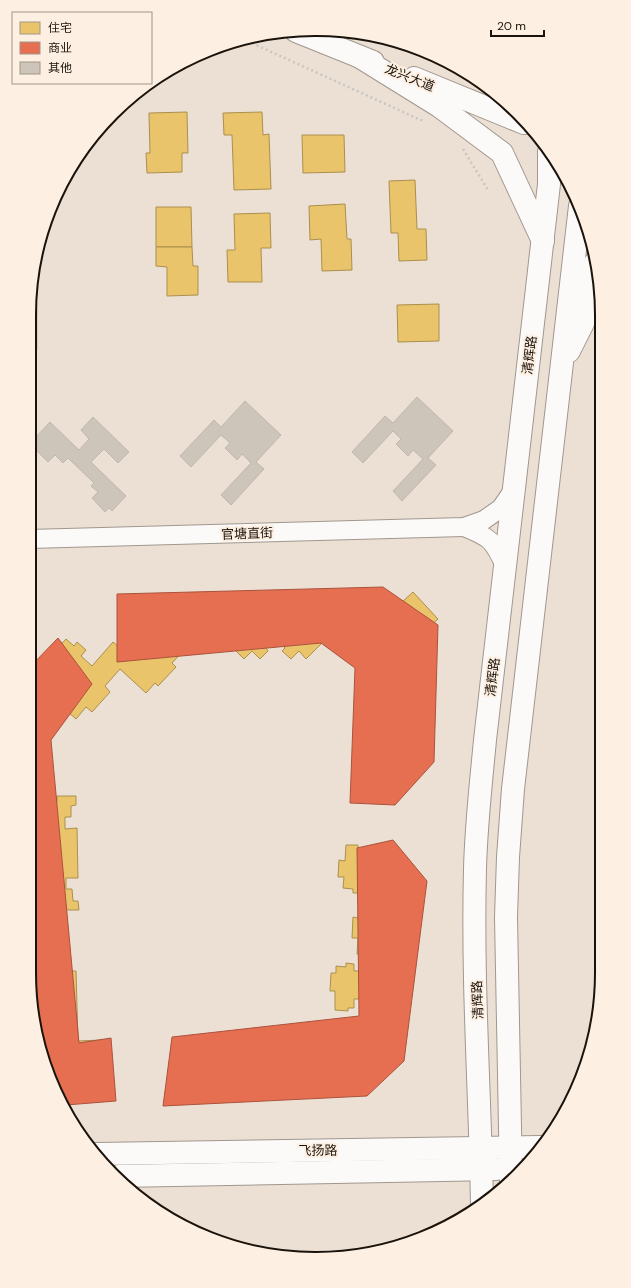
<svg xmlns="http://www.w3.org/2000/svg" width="631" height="1288" viewBox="0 0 631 1288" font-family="'DM Sans','Noto Sans SC',sans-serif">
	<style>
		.homes { fill: #e9c46a; stroke: #ab8f4e }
		.shops { fill: #e76f51; stroke: #aa533c }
		.building { fill: #cdc4ba; stroke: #c0b7ae }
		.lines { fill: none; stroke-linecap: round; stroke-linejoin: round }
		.street-casing { stroke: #a0978e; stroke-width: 20 }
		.secondary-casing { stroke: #a0978e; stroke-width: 24 }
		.path { stroke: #c9c5c1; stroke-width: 2.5; stroke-dasharray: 2 3; stroke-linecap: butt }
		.street { stroke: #fcfaf9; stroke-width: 18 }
		.secondary { stroke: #fcfaf9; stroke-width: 22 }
		.labels { text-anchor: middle; stroke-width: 4; stroke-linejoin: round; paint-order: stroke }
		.street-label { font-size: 13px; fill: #1a130b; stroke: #fdefe1 }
		.rim { fill: none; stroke: #1a130b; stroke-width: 2 }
	</style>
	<rect width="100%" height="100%" fill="#ece0d4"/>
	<!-- homes -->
	<g class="homes">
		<polygon points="187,112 188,153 182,153 182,172 147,173 146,153 150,153 149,113"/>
		<polygon points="262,112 263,135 269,134 271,189 234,190 232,135 224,135 223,113"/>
		<polygon points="302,135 344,135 345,172 303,173"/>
		<polygon points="415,180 417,229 426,229 427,260 399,261 398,233 391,233 389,181"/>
		<polygon points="345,204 347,239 351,239 352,270 322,271 321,239 310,240 309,206"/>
		<polygon points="156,207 191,207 192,247 156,247"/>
		<polygon points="270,213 271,248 261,248 262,282 228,282 227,250 235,250 234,214"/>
		<polygon points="156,247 192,247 193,266 198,266 198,295 167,296 167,267 156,266"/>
		<polygon points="439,304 439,341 398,342 397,305"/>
		<polygon points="370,590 393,615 402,607 398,603 400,601 402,602 413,592 438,619 422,634 421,642 434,643 433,662 413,661 414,649 402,649 400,675 394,675 393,697 399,698 398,724 410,725 410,713 430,714 430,733 416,732 416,741 431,757 403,782 393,770 391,772 389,769 393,765 385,757 380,756 379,766 374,766 374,768 360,767 361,748 355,748 356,731 361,731 362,723 371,724 371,721 380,721 379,728 386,729 387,711 382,711 383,696 377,695 378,675 384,676 385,660 390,660 391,646 385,652 369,635 375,629 353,605"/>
		<polygon points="260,592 273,604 264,613 269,618 281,618 286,613 278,605 290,592 299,601 304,596 310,602 301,611 311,620 314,617 319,622 317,623 327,633 318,641 321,644 306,659 299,651 291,659 282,651 285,648 280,643 270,643 266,648 268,651 260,659 252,651 244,659 229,644 232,641 224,633 233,623 231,622 236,617 240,620 249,611 241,602 247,596 252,601"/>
		<polygon points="144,613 152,621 148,626 153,631 157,626 184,650 172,663 176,667 158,686 155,683 146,693 120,669 105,686 110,692 92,712 86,707 76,719 51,697 45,704 30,691 47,672 53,678 64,666 51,655 66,639 74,646 77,642 86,650 81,656 92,666 113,642 120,648 130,636 118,625 126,617 133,624"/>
		<polygon points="34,781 34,785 42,785 43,802 57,802 57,796 76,796 76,805 71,806 71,817 65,817 65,829 77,828 78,878 66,878 66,889 72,889 73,901 78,901 79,910 59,910 59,905 45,905 45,922 37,922 37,926 29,927 29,877 51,877 50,830 29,831 29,782"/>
		<polygon points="388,841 412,865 399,878 393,873 392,880 398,880 398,887 409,887 408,905 395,904 395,908 387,908 388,900 379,899 377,919 370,918 368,940 374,940 372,967 384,967 385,955 406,957 404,976 391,975 391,983 405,1000 378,1024 368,1013 366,1014 364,1012 368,1008 360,999 354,999 354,1008 348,1008 348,1011 335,1010 335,991 330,991 331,973 336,973 336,966 346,967 346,963 354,964 354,971 361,971 362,954 357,954 358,938 352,938 353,917 358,918 359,901 366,902 366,893 353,893 353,889 343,888 344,877 338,877 339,860 345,861 346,845 358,845 358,849 364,850 364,858 370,858 379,850 376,846 377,845 380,848"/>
		<polygon points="29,957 34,957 34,963 40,962 41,971 46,971 46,976 61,976 61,971 76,971 78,1041 102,1040 103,1060 109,1060 109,1080 97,1080 97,1086 86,1086 85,1081 80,1081 79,1076 75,1076 75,1085 70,1086 70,1092 59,1093 58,1087 56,1087 49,1073 62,1073 61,1054 53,1055 52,1042 55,1042 54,1032 61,1032 61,1021 51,1021 51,1005 43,1005 43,1010 37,1010 37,1024 29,972"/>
		<polygon points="307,1037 308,1067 315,1067 315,1071 321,1071 321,1080 325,1080 325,1092 315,1092 315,1097 300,1097 300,1080 280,1080 280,1058 232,1059 232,1064 237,1064 237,1073 231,1073 231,1088 217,1088 217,1093 197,1094 197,1100 189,1100 189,1096 173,1096 173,1086 185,1086 185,1039"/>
	</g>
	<!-- shops -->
	<g class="shops">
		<polygon points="383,587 438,625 434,762 395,805 350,803 355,668 321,643 117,662 117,594"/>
		<polygon points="58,638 92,684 51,740 79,1043 111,1038 116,1101 66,1105 44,1065 29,972 29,668"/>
		<polygon points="393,840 427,881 404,1061 367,1096 163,1106 172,1037 359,1016 357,848"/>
	</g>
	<!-- building -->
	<g class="building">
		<rect x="29" y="311" width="8" height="38"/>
		<polygon points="417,397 453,431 428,458 436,465 402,501 393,491 423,459 413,450 408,456 396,444 401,439 393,431 363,463 352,452 385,416 393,423"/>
		<polygon points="245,401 281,435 256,462 264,469 231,505 221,495 251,463 242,454 237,460 225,448 230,443 221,435 191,467 180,456 214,420 221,427"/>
		<polygon points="93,417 129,452 118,463 104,449 91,462 126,496 112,511 109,508 105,512 92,498 98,492 91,486 94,483 68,458 63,463 55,455 48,462 33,447 36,443 33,440 50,422 79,450 89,439 81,430"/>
	</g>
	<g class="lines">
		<!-- street casing -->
		<g class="street-casing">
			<g id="street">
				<path d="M464 527C491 538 493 540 505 566"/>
				<polyline points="29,539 464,527 484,520 501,508 514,489"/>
			</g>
		</g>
		<!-- secondary casing -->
		<g class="secondary-casing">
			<g id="secondary">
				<polyline points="296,31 373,62"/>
				<polyline points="360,57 439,106 502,153 543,241"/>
				<polyline points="414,78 524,123"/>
				<polyline points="569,351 583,323 595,263"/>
				<polyline points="96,1154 540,1147"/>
				<polyline points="119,1176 496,1169"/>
				<polyline points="511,1180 506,917 508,857 513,789 580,206"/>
				<path d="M482 1205C480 1093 472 981 475 869 476 826 481 783 485 740L549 184V152"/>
			</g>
		</g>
		<!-- path -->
		<g class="path">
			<polyline points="243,39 423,121"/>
			<polyline points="463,149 488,190"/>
		</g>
		<!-- street -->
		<use href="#street" class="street"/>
		<!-- secondary -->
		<use href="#secondary" class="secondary"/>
	</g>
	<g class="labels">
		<!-- street labels -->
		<g class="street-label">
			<text transform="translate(410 77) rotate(22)" y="5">龙兴大道</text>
			<text transform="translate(529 355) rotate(-83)" y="5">清辉路</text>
			<text transform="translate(247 533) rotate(-2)" y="5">官塘直街</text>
			<text transform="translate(492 677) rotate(-83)" y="5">清辉路</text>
			<text transform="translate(477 1000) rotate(-92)" y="5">清辉路</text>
			<text transform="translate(318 1150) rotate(-1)" y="5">飞扬路</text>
		</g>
	</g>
	<!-- crop -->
	<path d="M0 0H631V1288H0ZM315 36H316A279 279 0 0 1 595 315V973A279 279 0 0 1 316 1252H315A279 279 0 0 1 36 973V315A279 279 0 0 1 315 36Z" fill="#fdefe1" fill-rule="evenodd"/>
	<path class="rim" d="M315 36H316A279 279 0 0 1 595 315V973A279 279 0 0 1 316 1252H315A279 279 0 0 1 36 973V315A279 279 0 0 1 315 36Z"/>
	<!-- legend -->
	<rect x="12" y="12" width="140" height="72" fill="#fdefe1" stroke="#a2978b"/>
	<rect x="20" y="22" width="20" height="12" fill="#e9c46a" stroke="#a2978b"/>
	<text x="48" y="32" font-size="12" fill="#1a130b">住宅</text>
	<rect x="20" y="42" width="20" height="12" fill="#e76f51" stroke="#a2978b"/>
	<text x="48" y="52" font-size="12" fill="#1a130b">商业</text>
	<rect x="20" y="62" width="20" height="12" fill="#cdc4ba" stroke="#a2978b"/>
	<text x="48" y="72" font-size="12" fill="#1a130b">其他</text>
	<!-- scale -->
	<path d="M491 30v6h53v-6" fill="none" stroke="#1a130b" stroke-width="2"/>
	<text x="497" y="30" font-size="12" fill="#1a130b" stroke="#fdefe1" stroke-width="3" paint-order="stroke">20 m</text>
</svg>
